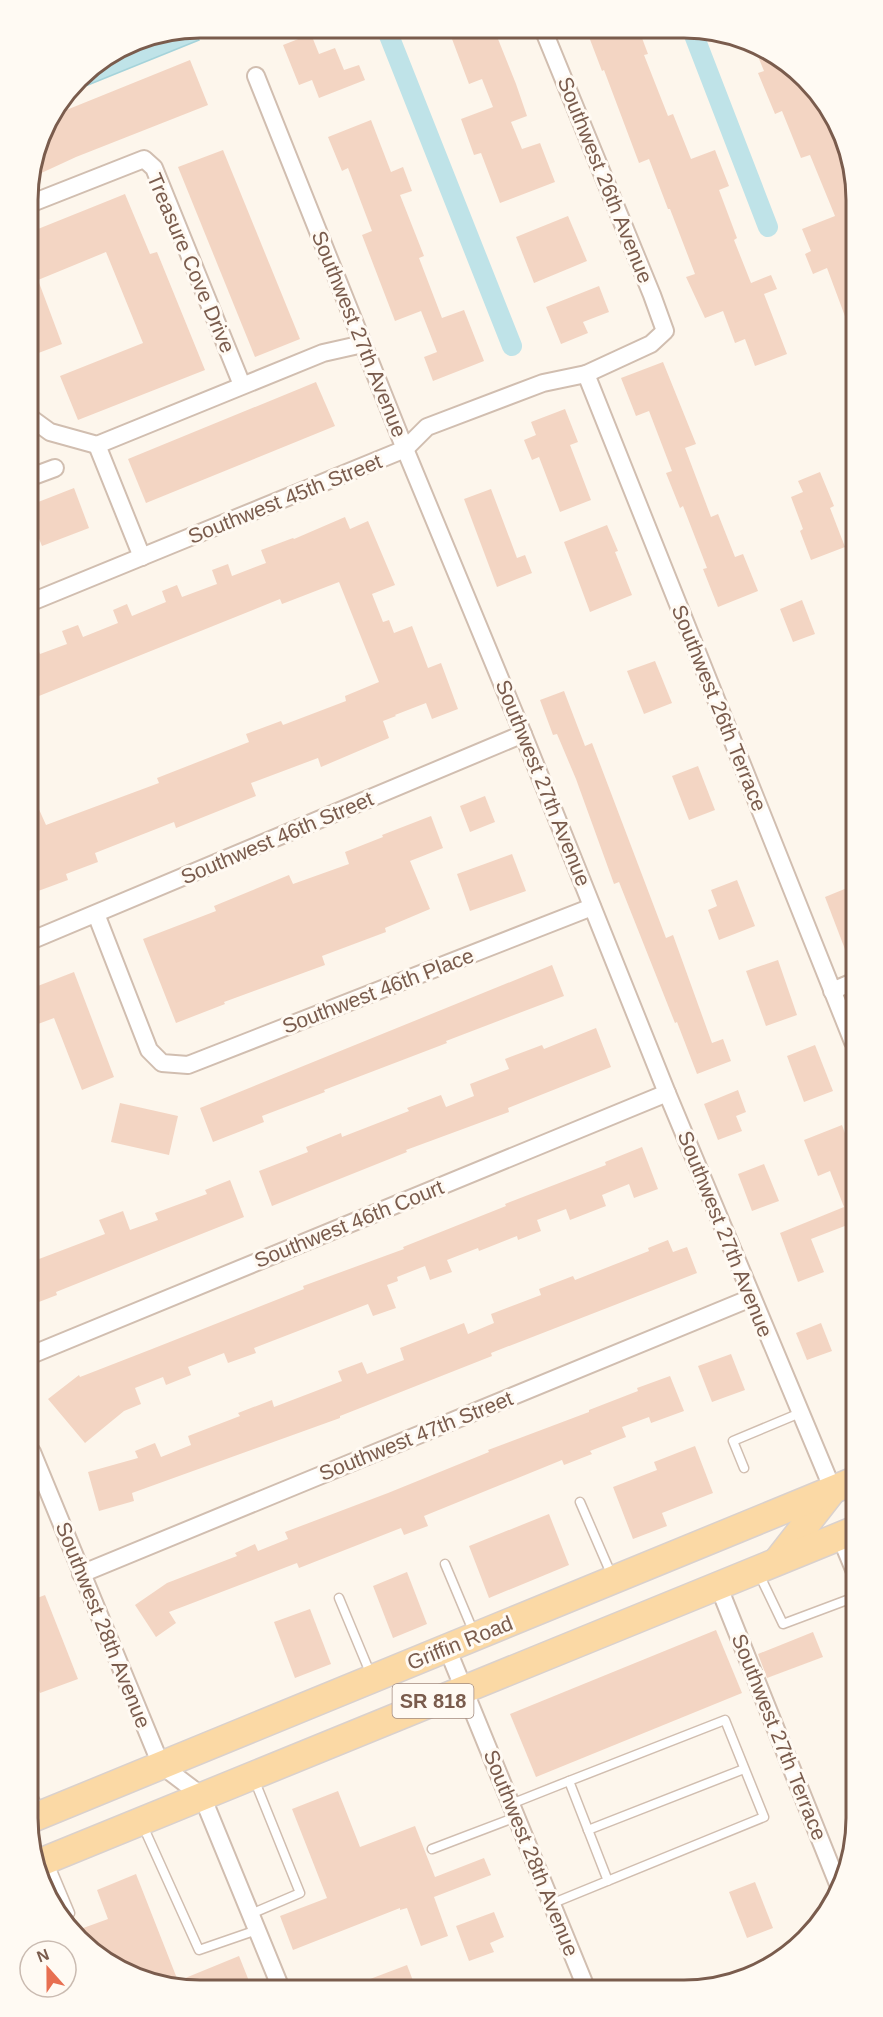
<svg xmlns="http://www.w3.org/2000/svg" width="883" height="2017" viewBox="0 0 883 2017" font-family="Arial,sans-serif">
	<style>
		.water { fill: #bfe3e8; stroke: #a5d3da; stroke-width: 1.5 }
		.lines { fill: none; stroke-linecap: round; stroke-linejoin: round }
		.canal { stroke: #bfe3e8; stroke-width: 20 }
		.building { fill: #f3d5c3 }
		.service-casing { stroke: #d1beb0; stroke-width: 11 }
		.minor-casing { stroke: #d1beb0; stroke-width: 20 }
		.primary-casing { stroke: #dad1cd; stroke-width: 30 }
		.service { stroke: #fff; stroke-width: 8 }
		.minor { stroke: #fff; stroke-width: 16 }
		.primary { stroke: #fbd9a5; stroke-width: 27 }
		.labels { text-anchor: middle; stroke-width: 6; stroke-linejoin: round; paint-order: stroke }
		.shield { fill: #fffaf3; stroke: #a28b7f; stroke-width: 1.5 }
		.shield-label { font-size: 20px; font-weight: bold; fill: #7a5c4d }
		.street-label { font-size: 21px; fill: #7a5c4d; stroke: #fffaf3 }
		.rim { fill: none; stroke: #7a5c4d; stroke-width: 3 }
	</style>
	<rect width="100%" height="100%" fill="#fdf6ec"/>
	<!-- water -->
	<polygon class="water" points="194,28 199,40 68,93 85,70 134,40"/>
	<g class="lines">
		<!-- canal -->
		<g class="canal">
			<polyline points="386,28 512,346"/>
			<polyline points="692,30 768,227"/>
		</g>
	</g>
	<!-- building -->
	<g class="building">
		<polygon points="479,29 494,29 516,84 527,116 511,122 522,149 540,143 555,182 500,203 481,153 474,155 461,119 493,107 482,79 469,84 452,39"/>
		<polygon points="586,29 621,30 623,35 639,30 648,54 644,55 668,116 673,114 691,159 715,150 729,186 719,190 737,238 734,240 751,283 771,275 777,289 764,294 787,354 755,366 745,339 735,343 723,311 705,318 686,277 695,274 670,209 668,209 649,159 639,163 604,70 602,71"/>
		<polygon points="311,34 319,54 335,48 344,70 359,65 365,80 319,98 312,80 299,85 283,45"/>
		<polygon points="755,49 798,70 850,154 851,327 849,327 827,268 813,274 805,254 811,251 802,229 835,216 810,155 801,158 782,111 775,114 758,73 764,71"/>
		<polygon points="190,60 208,105 76,157 37,175 33,165 45,123 49,117"/>
		<polygon points="371,120 391,172 403,167 412,191 400,195 424,256 419,258 442,318 464,310 484,361 433,381 424,357 437,352 421,311 395,321 362,235 372,231 348,168 342,171 328,137"/>
		<polygon points="223,150 300,339 255,357 178,167"/>
		<polygon points="125,194 150,254 157,252 205,370 78,420 60,376 143,343 106,252 38,280 62,344 28,357 28,233"/>
		<polygon points="568,216 587,261 534,283 516,237"/>
		<polygon points="599,286 609,312 583,322 588,333 561,344 546,307"/>
		<polygon points="663,362 696,444 685,448 711,517 718,514 735,557 743,554 758,591 718,607 703,569 707,568 683,506 680,508 666,473 672,471 649,411 636,416 621,378"/>
		<polygon points="316,382 335,426 146,503 128,459"/>
		<polygon points="565,409 578,442 570,445 591,500 560,512 539,457 532,460 524,440 536,435 531,422"/>
		<polygon points="820,472 834,506 830,508 845,547 811,560 800,531 803,529 791,497 803,492 798,481"/>
		<polygon points="74,488 89,528 42,546 28,512 28,506"/>
		<polygon points="491,489 517,558 525,555 532,573 497,587 464,499"/>
		<polygon points="345,517 350,529 368,521 395,585 372,594 383,622 389,620 394,633 412,626 428,668 441,663 458,709 432,719 426,703 395,715 396,716 383,721 389,738 321,767 318,758 251,783 256,796 176,828 174,822 95,853 98,862 66,874 68,880 30,894 29,787 46,825 159,783 157,778 249,742 246,734 281,721 283,725 346,701 345,696 379,682 339,582 282,604 280,599 29,700 29,628 40,654 67,644 62,631 78,625 83,637 118,623 113,610 127,604 132,616 166,602 162,591 177,585 182,597 217,584 212,570 228,564 232,576 266,563 261,550 293,538 294,539"/>
		<polygon points="607,525 618,551 615,552 632,595 590,612 564,542"/>
		<polygon points="802,600 815,634 793,642 780,609"/>
		<polygon points="655,661 672,703 644,714 627,671"/>
		<polygon points="564,691 585,746 592,743 666,938 673,935 712,1043 723,1039 731,1061 697,1074 677,1022 675,1023 619,882 614,884 576,779 557,734 553,735 540,700"/>
		<polygon points="698,766 715,810 689,820 672,776"/>
		<polygon points="485,796 495,822 470,832 460,806"/>
		<polygon points="431,816 443,848 410,861 430,909 385,928 386,932 322,956 325,965 224,1002 225,1004 176,1023 143,939 216,911 214,906 289,875 293,884 349,864 345,852 383,837 382,835"/>
		<polygon points="512,854 526,891 470,911 457,874"/>
		<polygon points="737,880 755,926 719,940 708,910 717,906 711,890"/>
		<polygon points="852,886 853,965 851,965 825,897"/>
		<polygon points="778,960 797,1015 766,1026 746,971"/>
		<polygon points="552,965 564,996 446,1041 447,1043 324,1090 325,1092 262,1116 264,1122 213,1142 200,1108"/>
		<polygon points="74,972 114,1077 82,1090 54,1018 30,1027 30,989"/>
		<polygon points="596,1028 611,1067 508,1108 509,1112 406,1150 407,1152 272,1206 259,1171 308,1152 306,1147 341,1133 342,1137 409,1111 407,1108 441,1095 446,1107 474,1096 470,1084 509,1069 505,1059 542,1045 544,1049"/>
		<polygon points="815,1045 833,1091 804,1102 787,1056"/>
		<polygon points="738,1090 746,1112 736,1116 742,1131 718,1140 704,1104"/>
		<polygon points="120,1103 178,1116 169,1155 111,1142"/>
		<polygon points="842,1125 853,1155 854,1229 850,1224 811,1239 824,1272 798,1282 780,1233 844,1207 830,1171 818,1176 804,1140"/>
		<polygon points="642,1147 658,1189 634,1198 629,1184 602,1195 606,1206 570,1220 566,1209 537,1220 541,1231 518,1240 517,1236 479,1251 478,1248 447,1260 452,1272 430,1280 425,1266 397,1277 398,1281 387,1285 396,1308 373,1316 368,1304 254,1348 256,1353 228,1363 224,1353 188,1367 191,1375 166,1385 163,1377 135,1388 141,1404 124,1411 85,1443 48,1399 79,1375 80,1377 152,1349 304,1289 303,1286 404,1249 403,1247 506,1206 505,1204 606,1165 605,1162"/>
		<polygon points="764,1164 779,1201 752,1211 738,1174"/>
		<polygon points="230,1180 244,1217 56,1292 57,1295 31,1305 31,1262 105,1234 99,1220 123,1211 130,1230 158,1220 155,1213 207,1194 205,1190"/>
		<polygon points="668,1240 673,1252 687,1247 697,1273 491,1353 492,1356 340,1416 340,1418 132,1493 134,1501 99,1511 88,1472 138,1458 135,1451 155,1443 161,1457 191,1445 188,1436 240,1416 238,1413 272,1400 274,1407 342,1381 338,1371 362,1362 367,1374 404,1360 400,1348 464,1323 468,1334 494,1323 491,1314 541,1295 539,1289 573,1276 575,1280 649,1251 648,1248"/>
		<polygon points="821,1323 832,1351 807,1360 796,1333"/>
		<polygon points="731,1354 745,1390 712,1402 698,1366"/>
		<polygon points="670,1376 684,1411 651,1423 649,1417 622,1427 626,1437 590,1451 592,1454 564,1465 562,1460 424,1516 428,1526 404,1535 401,1528 299,1568 297,1563 169,1612 176,1623 156,1637 135,1605 167,1583 237,1556 235,1553 255,1544 258,1551 288,1539 285,1532 388,1493 489,1452 488,1450 589,1412 589,1410 638,1391 637,1388"/>
		<polygon points="695,1446 713,1493 662,1513 667,1526 633,1539 613,1487 657,1470 654,1462"/>
		<polygon points="549,1514 569,1565 489,1598 469,1546"/>
		<polygon points="407,1572 427,1624 393,1638 373,1586"/>
		<polygon points="45,1595 78,1679 40,1693 32,1673 32,1600"/>
		<polygon points="310,1609 331,1664 295,1678 274,1622"/>
		<polygon points="716,1630 742,1693 536,1777 510,1714"/>
		<polygon points="813,1632 823,1657 767,1678 758,1654"/>
		<polygon points="338,1791 360,1847 415,1826 435,1877 484,1858 491,1875 434,1897 448,1936 421,1946 407,1908 400,1910 400,1908 293,1950 280,1916 327,1898 292,1809"/>
		<polygon points="136,1874 178,1981 239,1956 251,1986 166,1987 85,1947 75,1931 108,1919 97,1890"/>
		<polygon points="755,1882 773,1928 747,1938 729,1892"/>
		<polygon points="494,1912 504,1937 490,1943 494,1952 469,1961 456,1926"/>
		<polygon points="407,1965 415,1986 358,1986 357,1984"/>
	</g>
	<g class="lines">
		<!-- service casing -->
		<g class="service-casing">
			<g id="service">
				<polyline points="744,1468 733,1441 800,1413"/>
				<polyline points="580,1502 612,1576"/>
				<polyline points="445,1564 474,1633"/>
				<polyline points="758,1572 783,1624 855,1597"/>
				<polyline points="339,1598 371,1675"/>
				<polyline points="33,1796 40,1811"/>
				<polyline points="511,1804 569,1781"/>
				<polyline points="143,1826 199,1950 257,1930"/>
				<polyline points="588,1830 744,1769"/>
				<polyline points="432,1849 516,1817"/>
				<polyline points="49,1863 70,1913 66,1915"/>
				<polyline points="551,1904 764,1817 725,1720 569,1781 608,1881"/>
				<polyline points="251,1914 300,1893 254,1779"/>
			</g>
		</g>
		<!-- minor casing -->
		<g class="minor-casing">
			<g id="minor">
				<polyline points="256,76 405,449 523,734 667,1093 833,1490"/>
				<polyline points="27,205 144,159 154,168 242,385"/>
				<polyline points="586,374 853,1042"/>
				<polyline points="28,416 50,432 97,445 323,353 363,344"/>
				<polyline points="97,445 142,557"/>
				<polyline points="28,478 55,468"/>
				<polyline points="29,603 405,449 427,427 543,383 586,374 651,344 665,331 652,295 543,29"/>
				<polyline points="96,914 149,1050 162,1063 188,1065 592,907"/>
				<polyline points="30,941 523,734"/>
				<polyline points="832,991 853,982"/>
				<polyline points="31,1355 667,1093"/>
				<polyline points="32,1452 161,1765 202,1796 280,1986"/>
				<polyline points="840,1536 855,1572"/>
				<polyline points="81,1574 751,1298"/>
				<polyline points="718,1585 840,1889"/>
				<polyline points="447,1648 585,1985"/>
			</g>
		</g>
		<!-- primary casing -->
		<g class="primary-casing">
			<g id="primary">
				<polyline points="778,1560 832,1491"/>
				<polyline points="33,1818 854,1481"/>
				<polyline points="34,1865 855,1530"/>
			</g>
		</g>
		<!-- service -->
		<use href="#service" class="service"/>
		<!-- minor -->
		<use href="#minor" class="minor"/>
		<!-- primary -->
		<use href="#primary" class="primary"/>
	</g>
	<g class="labels">
		<!-- shield labels -->
		<rect class="shield" x="392.5" y="1684" width="81" height="34" rx="4.5"/>
		<g class="shield-label">
			<text x="433" y="1708">SR 818</text>
		</g>
		<!-- street labels -->
		<g class="street-label">
			<text transform="translate(605 180) rotate(68)" y="7">Southwest 26th Avenue</text>
			<text transform="translate(191 263) rotate(67)" y="7">Treasure Cove Drive</text>
			<text transform="translate(359 334) rotate(68)" y="7">Southwest 27th Avenue</text>
			<text transform="translate(285 499) rotate(-22)" y="7">Southwest 45th Street</text>
			<text transform="translate(719 708) rotate(68)" y="7">Southwest 26th Terrace</text>
			<text transform="translate(543 783) rotate(68)" y="7">Southwest 27th Avenue</text>
			<text transform="translate(277 838) rotate(-23)" y="7">Southwest 46th Street</text>
			<text transform="translate(378 991) rotate(-21)" y="7">Southwest 46th Place</text>
			<text transform="translate(349 1224) rotate(-22)" y="7">Southwest 46th Court</text>
			<text transform="translate(725 1234) rotate(68)" y="7">Southwest 27th Avenue</text>
			<text transform="translate(416 1436) rotate(-22)" y="7">Southwest 47th Street</text>
			<text transform="translate(103 1625) rotate(68)" y="7">Southwest 28th Avenue</text>
			<text transform="translate(460 1643) rotate(-22)" y="7">Griffin Road</text>
			<text transform="translate(779 1737) rotate(68)" y="7">Southwest 27th Terrace</text>
			<text transform="translate(531 1853) rotate(68)" y="7">Southwest 28th Avenue</text>
		</g>
	</g>
	<!-- crop -->
	<path d="M0 0H883V2017H0ZM200 38H684A162 162 0 0 1 846 200V1818A162 162 0 0 1 684 1980H200A162 162 0 0 1 38 1818V200A162 162 0 0 1 200 38Z" fill="#fffaf3" fill-rule="evenodd"/>
	<path class="rim" d="M200 38H684A162 162 0 0 1 846 200V1818A162 162 0 0 1 684 1980H200A162 162 0 0 1 38 1818V200A162 162 0 0 1 200 38Z"/>
	<!-- north arrow -->
	<g transform="translate(48 1969) rotate(339)"><circle r="28" fill="#fffaf3" stroke="#cabbb1" stroke-width="1.5"/>
	<path d="M0-4.5L10 22L0 15L-10 22Z" fill="#e76f51"/>
	<text y="-9" font-size="16" font-weight="bold" text-anchor="middle" fill="#7a5c4d">N</text>
	</g>
</svg>
